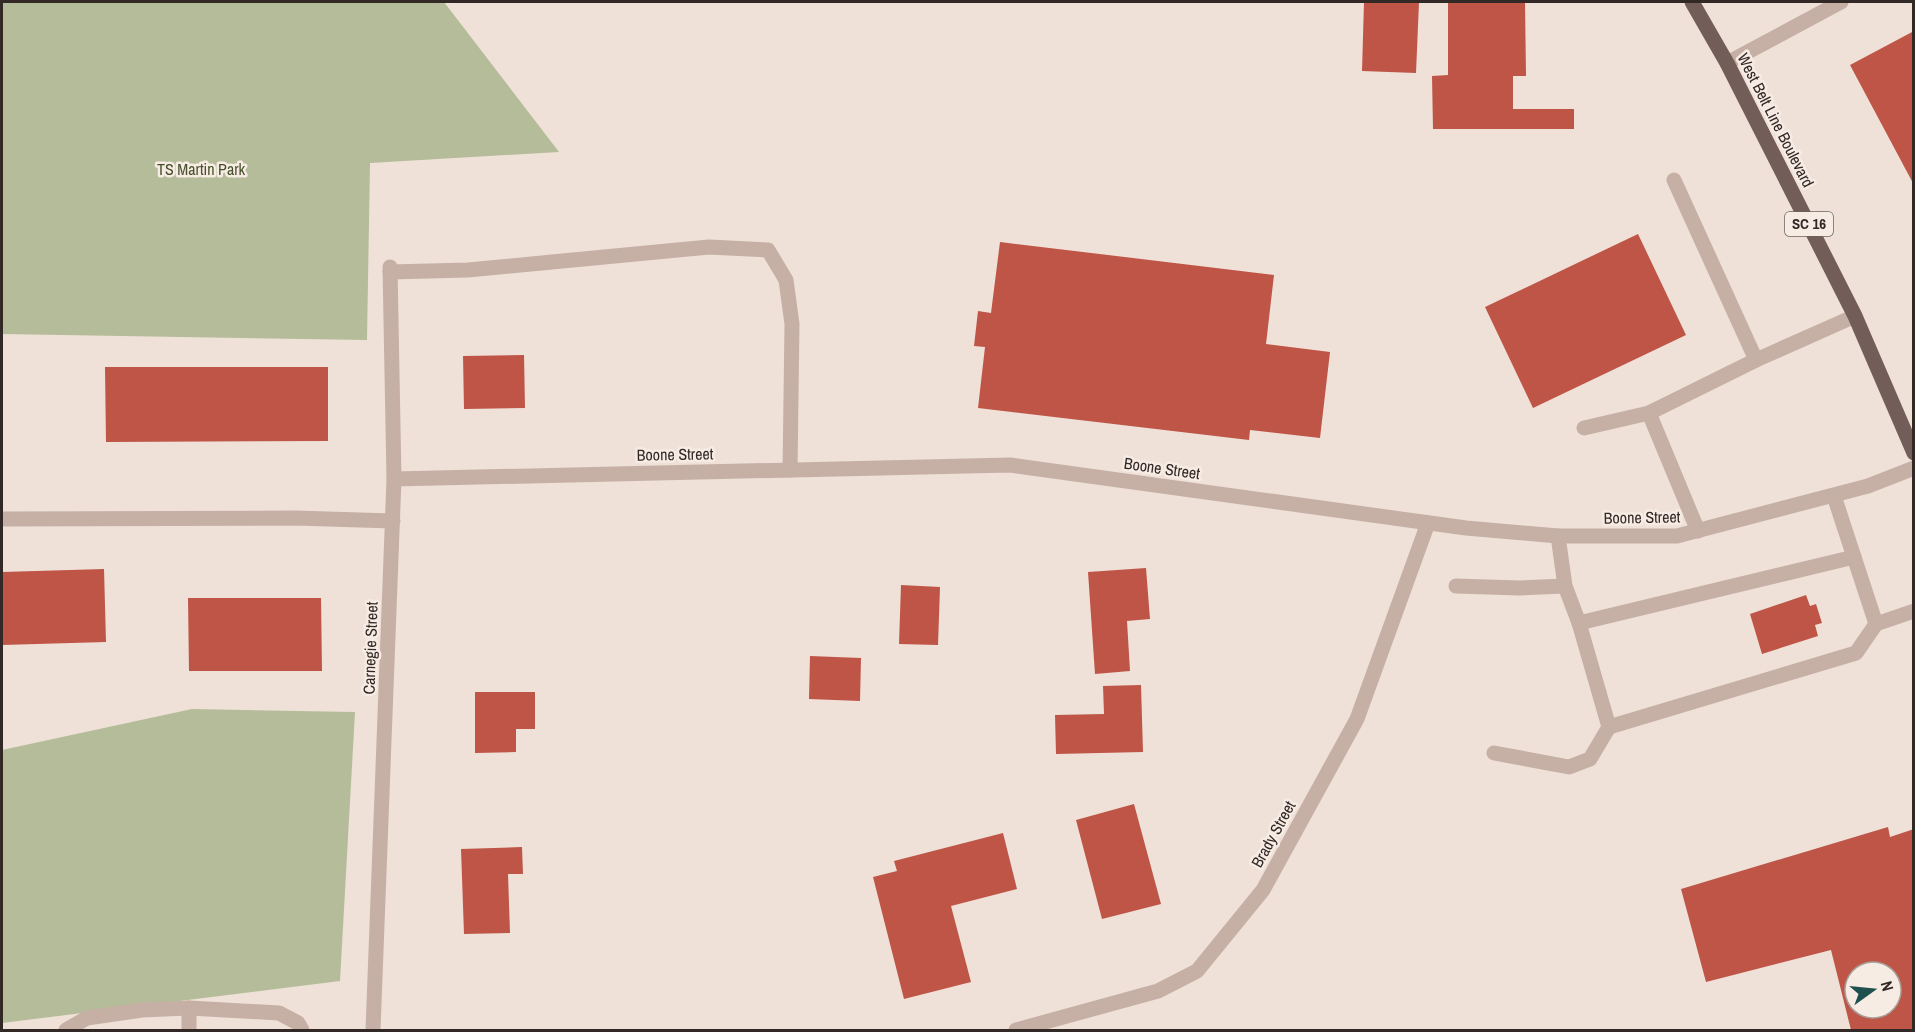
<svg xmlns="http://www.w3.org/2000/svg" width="1915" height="1032" viewBox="0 0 1915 1032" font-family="'Archivo Narrow',sans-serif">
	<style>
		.green { fill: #b5bc99 }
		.building { fill: #be5547; fill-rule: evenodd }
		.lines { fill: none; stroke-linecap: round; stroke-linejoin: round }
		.minor { stroke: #c6b0a5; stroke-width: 15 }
		.major { stroke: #735d58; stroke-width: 15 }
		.labels { text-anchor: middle; stroke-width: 5; stroke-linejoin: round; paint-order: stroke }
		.shield { fill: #f7ece4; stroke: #6d635f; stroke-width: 1.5 }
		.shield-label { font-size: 15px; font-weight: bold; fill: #322826 }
		.street-label { font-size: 16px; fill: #322826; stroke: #f7ece4 }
		.park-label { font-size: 16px; fill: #464f2b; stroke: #f7ece4 }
	</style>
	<rect width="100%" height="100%" fill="#efe1d8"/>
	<!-- green -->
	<g class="green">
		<polygon points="2,2 444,2 559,152 370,163 367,340 2,334"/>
		<polygon points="192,709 355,712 340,981 2,1023 2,750"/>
	</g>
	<!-- building -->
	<g class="building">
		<polygon points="1364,2 1419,2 1416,73 1362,71"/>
		<polygon points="1448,2 1525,2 1526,76 1513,76 1513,109 1574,109 1574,129 1433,129 1432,76 1448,75"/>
		<polygon points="1914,31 1914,185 1850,65"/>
		<polygon points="1638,234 1686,335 1533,408 1485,307"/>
		<polygon points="1000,242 1274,275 1266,344 1330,352 1320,438 1250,430 1249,440 978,408 985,347 974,346 978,311 991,313"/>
		<polygon points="524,355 525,408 464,409 463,356"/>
		<polygon points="105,367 328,367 328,441 106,442"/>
		<polygon points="1146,568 1150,619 1127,621 1130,671 1095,674 1088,572"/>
		<polygon points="104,569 106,642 2,645 2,572"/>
		<polygon points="901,585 940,587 938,645 899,644"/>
		<polygon points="1806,595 1810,606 1816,604 1822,623 1815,625 1818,636 1762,654 1750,614"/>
		<polygon points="188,598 321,598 322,671 189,671"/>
		<polygon points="810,656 861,658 860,701 809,699"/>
		<polygon points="1141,685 1143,752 1056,754 1055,715 1104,714 1103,686"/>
		<polygon points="475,692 535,692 535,729 516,729 516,752 475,753"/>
		<polygon points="1134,804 1161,904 1102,919 1076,820"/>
		<path d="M1888 827 1890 837 1914 829V1030H1851L1831 950 1706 982 1681 889ZM1855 972H1891V1008H1855Z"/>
		<polygon points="1003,833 1017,889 951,906 971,982 904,999 873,877 897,871 894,861"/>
		<polygon points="522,847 523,874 508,874 510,933 464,934 461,849"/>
	</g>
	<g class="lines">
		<!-- minor -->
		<g class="minor">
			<polyline points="1727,63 1841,2"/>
			<polyline points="1674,180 1756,360 1855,316"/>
			<polyline points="390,272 468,270 709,247 768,250 786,280 792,324 790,470"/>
			<polyline points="1584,428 1649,413"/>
			<polyline points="394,479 1010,465 1466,528 1558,536 1677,536 1868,486 1914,468"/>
			<polyline points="1834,496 1876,624 1914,611"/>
			<polyline points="2,519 295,518 393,521"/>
			<polyline points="1698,531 1649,413 1756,360"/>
			<polyline points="1558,536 1565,586 1579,623 1854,557"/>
			<polyline points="1456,586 1519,588 1565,586"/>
			<polyline points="1579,623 1609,727 1856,653 1876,624"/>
			<polyline points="1494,753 1569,767 1590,759 1609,727"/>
			<polyline points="189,1008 189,1030"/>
			<polyline points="66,1030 87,1018 142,1010 189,1008 279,1013 298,1023 302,1030"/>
			<polyline points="373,1030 394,479 390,267"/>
			<polyline points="1016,1030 1158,991 1197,971 1263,890 1357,719 1428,523"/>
		</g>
		<!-- major -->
		<polyline class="major" points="1692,2 1727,63 1855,316 1914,453"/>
	</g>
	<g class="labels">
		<!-- shield labels -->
		<rect class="shield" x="1785" y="212" width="48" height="24" rx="4.5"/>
		<g class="shield-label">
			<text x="1809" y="229">SC 16</text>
		</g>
		<!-- street labels -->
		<g class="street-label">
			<text transform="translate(1776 120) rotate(63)" y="6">West Belt Line Boulevard</text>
			<text transform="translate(675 454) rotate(-1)" y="6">Boone Street</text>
			<text transform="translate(1162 468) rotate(8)" y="6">Boone Street</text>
			<text transform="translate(1642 517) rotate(-1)" y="6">Boone Street</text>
			<text transform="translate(370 648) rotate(-88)" y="6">Carnegie Street</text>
			<text transform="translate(1273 834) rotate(-61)" y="6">Brady Street</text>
		</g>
		<!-- park labels -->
		<g class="park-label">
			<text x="201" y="175">TS Martin Park</text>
		</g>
	</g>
	<!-- border -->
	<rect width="1915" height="1032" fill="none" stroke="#322826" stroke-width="6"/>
	<!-- north arrow -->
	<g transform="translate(1873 990) rotate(75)"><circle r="28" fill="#f7ece4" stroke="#a89e98" stroke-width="1.5"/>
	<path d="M0-4.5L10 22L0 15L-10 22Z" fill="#1e504d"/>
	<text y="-9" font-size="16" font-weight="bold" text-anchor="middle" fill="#322826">N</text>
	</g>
</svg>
